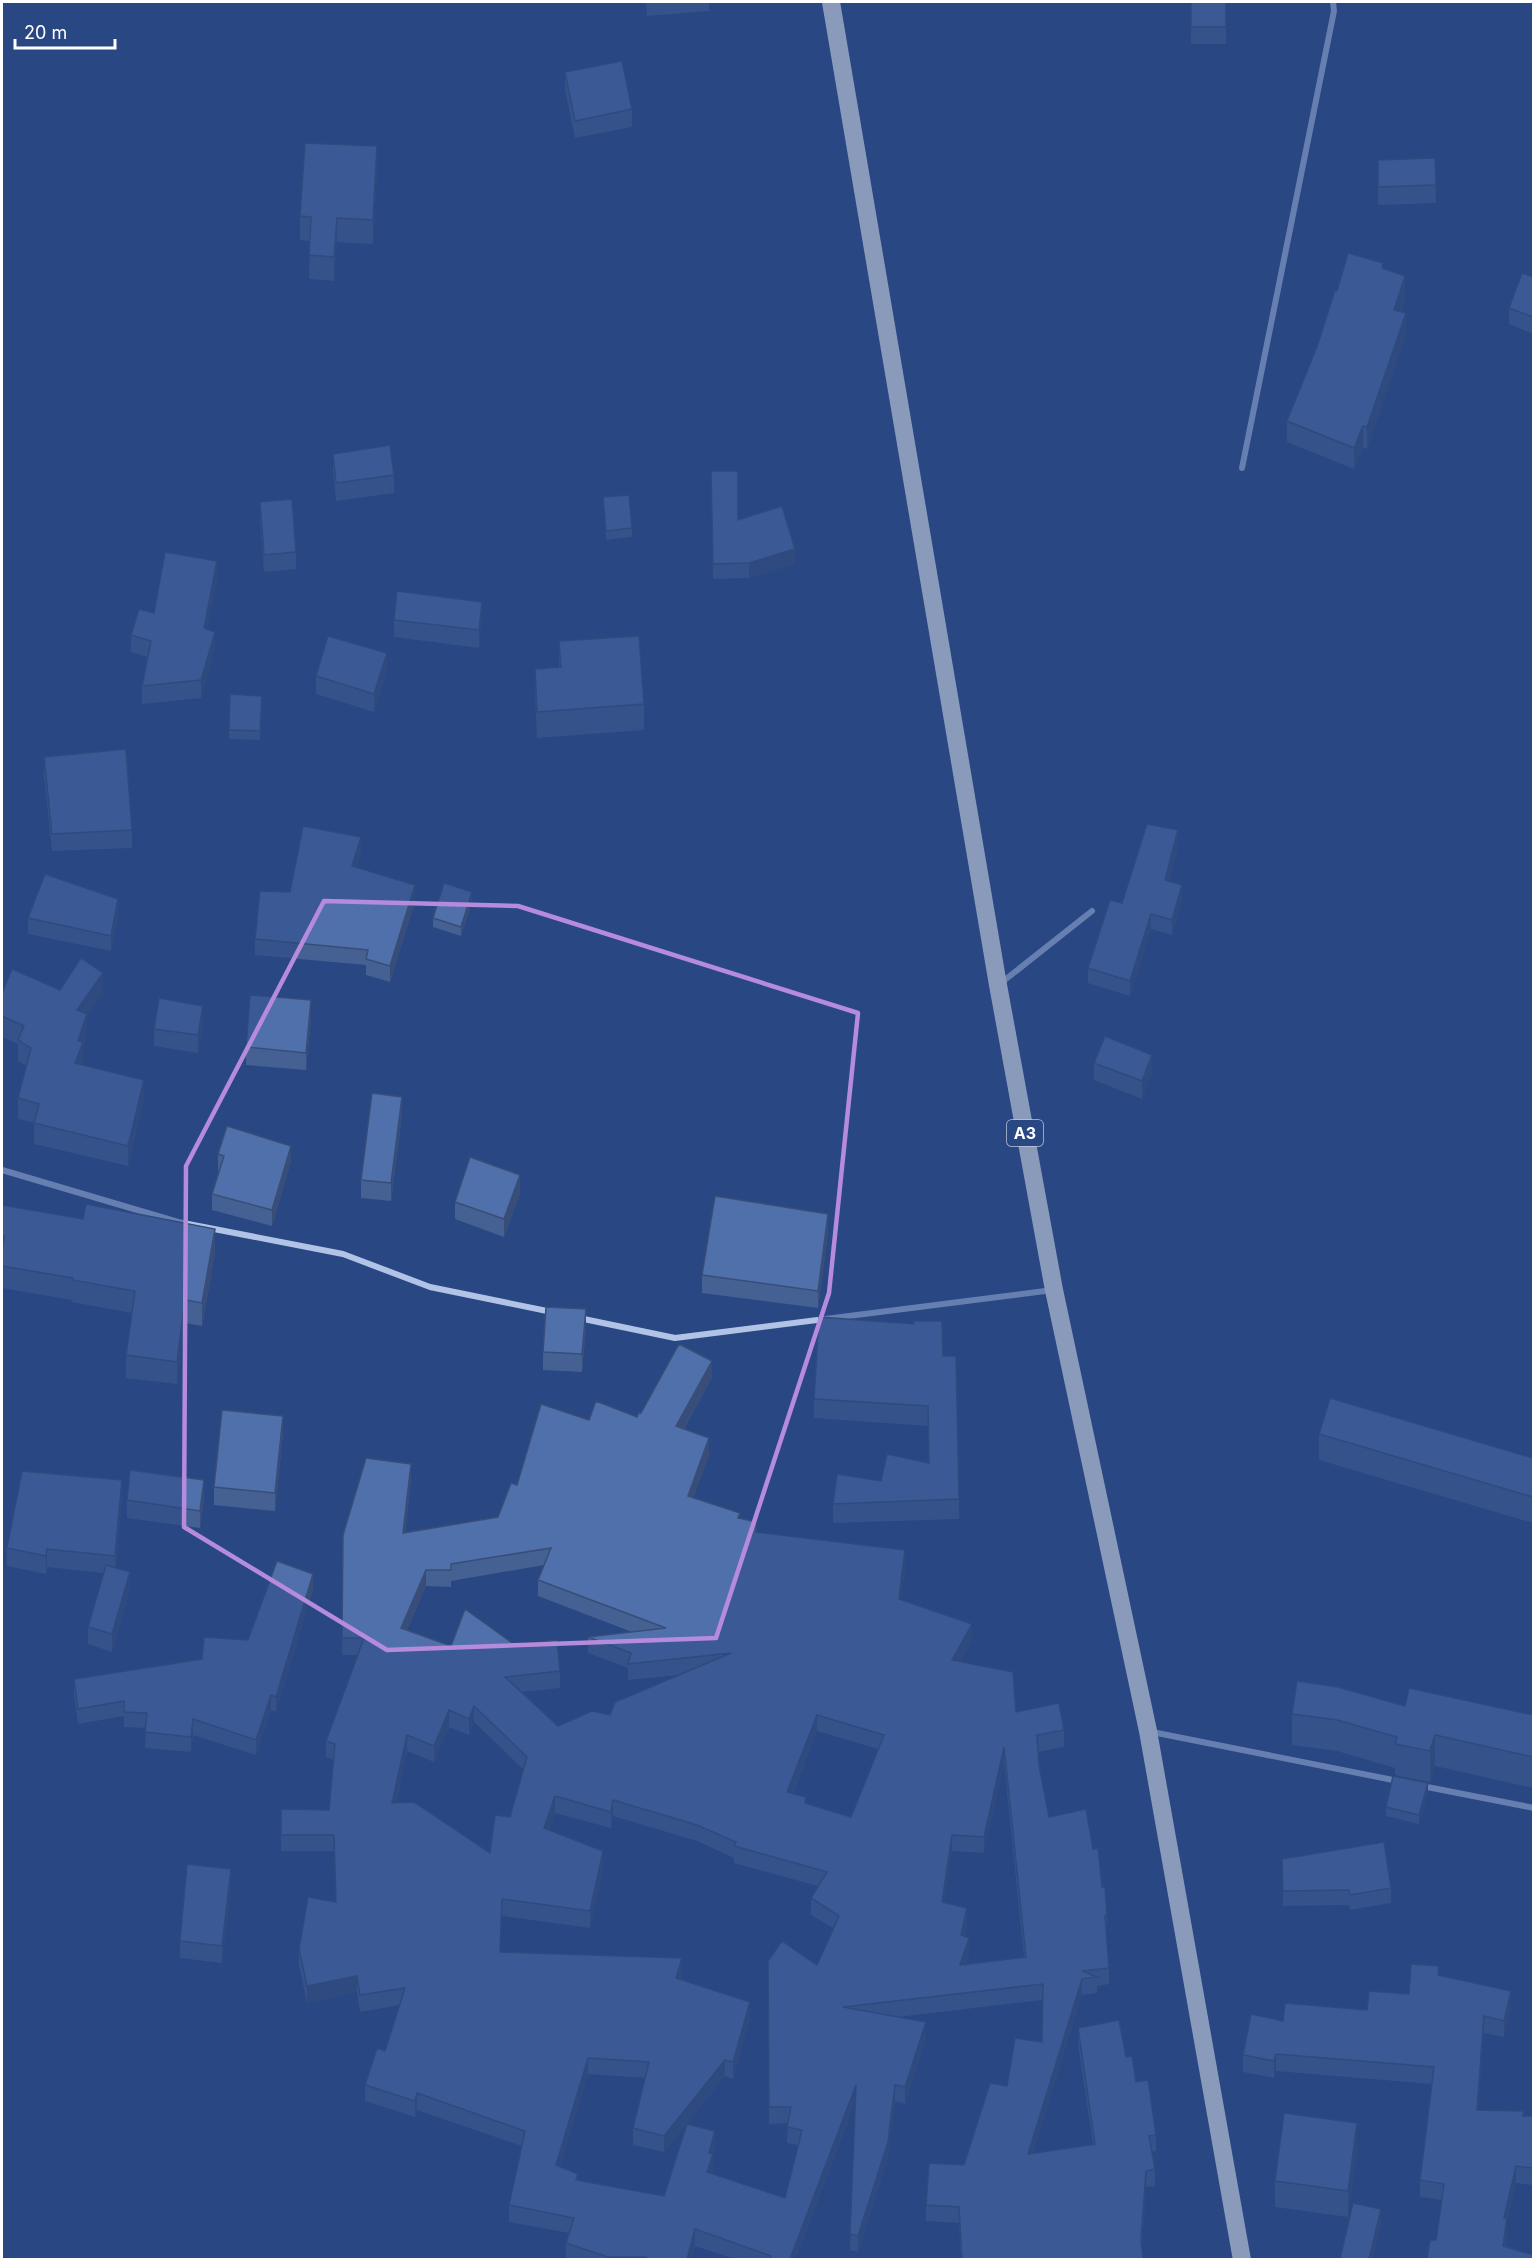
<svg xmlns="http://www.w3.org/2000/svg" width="1535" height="2261" viewBox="0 0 1535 2261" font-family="Inter,sans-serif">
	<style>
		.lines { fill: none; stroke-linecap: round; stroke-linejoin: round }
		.street { stroke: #b1c4e7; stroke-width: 6 }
		.highway { stroke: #fff; stroke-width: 18 }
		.wall { fill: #456093; fill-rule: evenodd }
		.shaded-wall { fill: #384e78 }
		.building { fill: #5070ab; stroke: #384e78; stroke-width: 1.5; fill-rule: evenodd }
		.marked { fill: none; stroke: #b68bdc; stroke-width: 4.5; stroke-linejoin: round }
		.labels { text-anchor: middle; stroke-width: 4.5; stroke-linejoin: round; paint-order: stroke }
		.shield { fill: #284783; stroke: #bec8da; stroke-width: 1.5 }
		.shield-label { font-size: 16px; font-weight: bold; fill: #fff }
	</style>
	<rect width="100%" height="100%" fill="#284783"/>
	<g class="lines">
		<!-- street -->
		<g class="street">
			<polyline points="1242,468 1334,11 1333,2"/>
			<polyline points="1001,983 1092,911"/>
			<polyline points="2,1170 178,1222 343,1254 430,1287 552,1312"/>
			<polyline points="579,1318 675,1338 1053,1290"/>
			<polyline points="1152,1732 1398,1781"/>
			<polyline points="1422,1786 1534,1808"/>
		</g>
		<!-- highway -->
		<polyline class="highway" points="831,2 998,985 1054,1290 1148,1731 1242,2260"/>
	</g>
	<!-- wall -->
	<g class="wall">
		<polygon points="646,2 709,2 709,11 647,16"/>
		<rect x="1191" y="2" width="35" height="42"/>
		<polygon points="565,72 632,109 632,127 575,138 565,89"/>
		<polygon points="1435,158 1436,203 1378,205 1378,160"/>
		<polygon points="377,171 373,244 337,242 334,281 309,279 310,241 300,240 300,216"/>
		<polygon points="1383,269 1405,297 1401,312 1406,335 1367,449 1363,447 1354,469 1287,442 1287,421 1318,344 1337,291"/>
		<polygon points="1533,277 1533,334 1509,324 1509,308"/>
		<polygon points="333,454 394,475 394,493 336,501 333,471"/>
		<polygon points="711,471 738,520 795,564 749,578 713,579"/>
		<polygon points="603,497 632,528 632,537 606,540"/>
		<polygon points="260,502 296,552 296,569 264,572 260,520"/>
		<polygon points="217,579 207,629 215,649 201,698 142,704 142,686 147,657 131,652 131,635 154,613"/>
		<polygon points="394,620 482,620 479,648 394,637"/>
		<polygon points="559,641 644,704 644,730 537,738 535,695 535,669 559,667"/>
		<polygon points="387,671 374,712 316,694 316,676"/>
		<polygon points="262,696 260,740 229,739 229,730"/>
		<polygon points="44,757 132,830 132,848 52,851 44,775"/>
		<polygon points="1178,846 1169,881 1182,900 1172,935 1151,929 1130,996 1088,983 1088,968 1122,903"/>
		<polygon points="361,853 356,867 415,901 390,982 366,975 366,965 255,955 255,939 290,892"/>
		<polygon points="472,901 461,936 433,927 433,918"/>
		<polygon points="118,915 111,951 28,934 28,918"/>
		<polygon points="60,990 103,993 87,1015 87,1034 83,1048 82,1065 144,1100 128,1166 34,1144 34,1123 18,1119 18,1098 27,1066 18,1061 18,1044 2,1037 2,993"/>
		<polygon points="311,1018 306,1070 246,1065 246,1047"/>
		<polygon points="203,1024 198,1053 154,1046 154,1029"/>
		<polygon points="1094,1063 1152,1072 1142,1099 1094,1080"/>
		<polygon points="402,1114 391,1201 361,1198 361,1180"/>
		<polygon points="218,1154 291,1161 272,1226 212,1210 212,1194 219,1170 218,1170"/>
		<polygon points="520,1193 504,1237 455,1219 455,1202"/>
		<polygon points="2,1205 215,1252 202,1326 185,1323 177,1384 126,1378 126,1355 132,1313 72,1302 72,1300 2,1288"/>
		<polygon points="828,1232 818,1308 702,1293 702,1275"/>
		<polygon points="586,1326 582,1372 543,1370 543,1352"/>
		<polygon points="943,1356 959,1499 959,1519 833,1523 833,1504 881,1481 929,1463 928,1426 814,1418 814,1399"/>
		<path d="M712 1377 684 1429 709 1455 693 1498 740 1518 757 1532 905 1567 901 1599 972 1641 960 1662 1016 1712 1064 1730V1747L1038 1752 1039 1765 1049 1817 1093 1849 1102 1887 1107 1916 1106 1933 1109 1968V1984L1097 1986V1993L1082 1995 1033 2153 1093 2144 1078 2044V2028L1126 2057 1156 2135V2151L1152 2152 1155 2169V2186L1146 2187 1142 2246 1143 2259H961L959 2223 926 2221V2205L964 2165 1007 2086 1042 2042V2000L898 2017 926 2038 905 2104 895 2101 888 2158 858 2252 850 2250 855 2103 796 2259H735L695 2246 691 2259H566V2243L569 2233 509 2222V2205L522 2146 417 2110 415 2117 365 2101V2085L385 2051 400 2005 360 2012 357 1992 307 2003 299 1965V1949L336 1902 334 1851H281V1809L329 1810 334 1760 326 1757V1741L358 1655H342L343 1535 411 1480 405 1532 498 1517 517 1485 589 1420 637 1417 641 1413ZM544 1565 538 1580V1596L632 1632 588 1637V1653L628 1668V1680L679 1675 610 1715 558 1726 521 1692 560 1688V1671L515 1645 451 1646 407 1630 426 1586 451 1587V1581ZM474 1722 524 1770 510 1817 490 1853 396 1803 407 1751 434 1762 449 1727 469 1735ZM817 1731 878 1749 851 1817 806 1804 793 1794ZM1004 1763 1024 1957 966 1964 969 1954 965 1936 967 1925 944 1902 952 1851 984 1853ZM555 1813 611 1828 613 1816 697 1841 734 1858V1863L818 1886 811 1898V1915L833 1928 817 1965 768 1961 769 2124 788 2123 787 2143 798 2145 785 2198 712 2174 713 2170V2154L715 2147 664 2196 578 2180 560 2167 588 2074 645 2078 633 2128V2145L664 2152 725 2076 733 2079 750 2018 681 1979 682 1974 500 1952 502 1916 590 1928 603 1867 549 1830Z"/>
		<polygon points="283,1433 275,1511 214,1505 214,1487"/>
		<polygon points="1319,1434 1533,1458 1533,1523 1319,1460"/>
		<polygon points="122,1498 116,1568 130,1590 112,1652 88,1644 88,1627 104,1573 47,1567 46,1574 7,1566 7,1548"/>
		<polygon points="204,1498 200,1528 127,1518 127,1500"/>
		<polygon points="313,1589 276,1712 271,1710 256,1755 193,1735 191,1752 145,1748 146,1728 124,1727 124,1716 78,1724 74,1694 74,1679 202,1659 248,1640"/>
		<polygon points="1405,1706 1533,1715 1533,1788 1435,1766 1430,1782 1395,1775 1395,1768 1337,1751 1292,1745 1292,1714"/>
		<polygon points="1428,1792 1419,1824 1386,1816 1386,1807"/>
		<polygon points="1282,1859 1391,1888 1391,1903 1350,1910 1349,1905 1283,1906"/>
		<polygon points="231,1887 222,1963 180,1958 180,1941"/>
		<polygon points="1439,1975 1511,2008 1504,2037 1484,2033 1478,2110 1524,2116 1533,2116 1533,2185 1516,2183 1507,2221 1507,2235 1506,2246 1436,2240 1442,2200 1420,2197 1420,2180 1432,2084 1276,2071 1274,2078 1243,2072 1243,2055 1283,2021 1367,2010 1409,1994"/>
		<polygon points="1357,2149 1348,2217 1275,2207 1275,2181"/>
	</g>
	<!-- shaded-wall -->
	<g class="shaded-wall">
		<polygon points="377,146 377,171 373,244 373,220"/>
		<polygon points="337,218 337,242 334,281 334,257"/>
		<polygon points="1405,276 1405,297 1394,331 1394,310"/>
		<polygon points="1406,313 1406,335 1367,449 1367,427"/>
		<polygon points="1363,426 1363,447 1354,469 1354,448"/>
		<polygon points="795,549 795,564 749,578 749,563"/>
		<polygon points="217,561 217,579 204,646 204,628"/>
		<polygon points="482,602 482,620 479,648 479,630"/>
		<polygon points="215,632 215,649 201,698 201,680"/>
		<polygon points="387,653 387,671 374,712 374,694"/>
		<polygon points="1178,830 1178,846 1165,895 1165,880"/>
		<polygon points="361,837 361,853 352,882 352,866"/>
		<polygon points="415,885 415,901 390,982 390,966"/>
		<polygon points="1182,885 1182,900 1172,935 1172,920"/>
		<polygon points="472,892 472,901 461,936 461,927"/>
		<polygon points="118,899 118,915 111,951 111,936"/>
		<polygon points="1151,914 1151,929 1130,996 1130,981"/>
		<polygon points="103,973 103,993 87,1015 87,1034 83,1048 83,1063 75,1084 75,1063 78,1041 77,1010"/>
		<polygon points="311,1000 311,1018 306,1070 306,1053"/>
		<polygon points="203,1006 203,1024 198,1053 198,1035"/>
		<polygon points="1152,1055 1152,1072 1142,1099 1142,1081"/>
		<polygon points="144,1080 144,1100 128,1166 128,1146"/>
		<polygon points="402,1097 402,1114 391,1201 391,1183"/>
		<polygon points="291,1146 291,1161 272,1226 272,1210"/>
		<polygon points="520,1175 520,1193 504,1237 504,1219"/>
		<polygon points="828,1214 828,1232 818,1308 818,1291"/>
		<polygon points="215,1229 215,1252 202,1326 202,1303"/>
		<polygon points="185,1300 185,1323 177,1384 177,1362"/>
		<polygon points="586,1309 586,1326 582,1372 582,1354"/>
		<polygon points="712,1361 712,1377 676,1443 676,1426"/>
		<polygon points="283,1416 283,1433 275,1511 275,1493"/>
		<polygon points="709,1438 709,1455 688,1513 688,1496"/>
		<polygon points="411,1464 411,1480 403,1549 403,1533"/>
		<polygon points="122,1480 122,1498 115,1574 115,1556"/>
		<polygon points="204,1480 204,1498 200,1528 200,1511"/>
		<polygon points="47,1549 47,1567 46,1574 46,1556"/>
		<polygon points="905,1550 905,1567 899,1615 899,1599"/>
		<polygon points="426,1570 426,1586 401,1644 401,1628"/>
		<polygon points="130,1572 130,1590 112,1652 112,1634"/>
		<polygon points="313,1574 313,1589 276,1712 276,1697"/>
		<polygon points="972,1624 972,1641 952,1676 952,1660"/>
		<polygon points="271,1695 271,1710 256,1755 256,1740"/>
		<polygon points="474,1706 474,1722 469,1735 469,1719"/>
		<polygon points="449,1710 449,1727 434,1762 434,1746"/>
		<polygon points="817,1715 817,1731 787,1808 787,1792"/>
		<polygon points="193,1719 193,1735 191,1752 191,1737"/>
		<polygon points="407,1735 407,1751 392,1820 392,1803"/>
		<polygon points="1435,1735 1435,1766 1430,1782 1430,1751"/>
		<polygon points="1004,1747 1004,1763 984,1853 984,1837"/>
		<polygon points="1428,1783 1428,1792 1419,1824 1419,1815"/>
		<polygon points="555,1796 555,1813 544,1845 544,1828"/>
		<polygon points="613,1800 613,1816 611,1828 611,1812"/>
		<polygon points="952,1835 952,1851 942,1918 942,1902"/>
		<polygon points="603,1851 603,1867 590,1928 590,1911"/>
		<polygon points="231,1869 231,1887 222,1963 222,1946"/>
		<polygon points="502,1899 502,1916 500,1969 500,1952"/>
		<polygon points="967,1908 967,1925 961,1952 961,1935"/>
		<polygon points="969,1938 969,1954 960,1981 960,1965"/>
		<polygon points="682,1958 682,1974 676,1994 676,1978"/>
		<polygon points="357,1976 357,1992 307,2003 307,1986"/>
		<polygon points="1082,1979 1082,1995 1028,2170 1028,2154"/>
		<polygon points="1511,1991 1511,2008 1504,2037 1504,2021"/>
		<polygon points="750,2002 750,2018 733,2079 733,2062"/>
		<polygon points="1484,2016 1484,2033 1477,2127 1477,2110"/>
		<polygon points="926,2022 926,2038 905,2104 905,2087"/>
		<polygon points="1276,2054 1276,2071 1274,2078 1274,2061"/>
		<polygon points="588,2058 588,2074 556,2182 556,2165"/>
		<polygon points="725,2060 725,2076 664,2152 664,2136"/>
		<polygon points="856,2085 856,2101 796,2259 790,2259"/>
		<polygon points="895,2085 895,2101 888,2158 858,2252 858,2236"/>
		<polygon points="417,2093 417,2110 415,2117 415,2101"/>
		<polygon points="1357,2123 1357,2149 1348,2217 1348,2191"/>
		<polygon points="715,2131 715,2147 711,2161 713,2154 713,2170 707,2189 709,2153"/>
		<polygon points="1516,2166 1516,2183 1507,2221 1507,2235 1503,2259 1504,2218"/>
		<polygon points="1146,2171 1146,2187 1141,2256 1141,2240"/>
		<polygon points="1381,2209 1381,2226 1373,2259 1369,2259"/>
		<polygon points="695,2229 695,2246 691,2259 687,2259"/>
	</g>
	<!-- building -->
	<g class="building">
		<rect x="1191" y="2" width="35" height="25"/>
		<polygon points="622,61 632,109 575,121 565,72"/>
		<polygon points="305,143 377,146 373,220 337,218 334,257 309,255 311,217 300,216"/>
		<polygon points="1435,158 1436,185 1378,187 1378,160"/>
		<polygon points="1348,253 1383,263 1382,268 1405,276 1394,310 1406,313 1367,427 1363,426 1354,448 1287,421 1318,344 1335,290 1337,291"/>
		<polygon points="1522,273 1533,277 1533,317 1509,308"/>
		<polygon points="390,445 394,475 336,483 333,454"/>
		<polygon points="711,471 738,471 738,520 782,506 795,549 749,563 713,564"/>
		<polygon points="629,495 632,528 606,531 603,497"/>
		<polygon points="292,499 296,552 264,555 260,502"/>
		<polygon points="165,552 217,561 204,628 215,632 201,680 142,686 151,641 131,635 139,609 154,613"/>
		<polygon points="397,591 482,602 479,630 394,620"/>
		<polygon points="328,636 387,653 374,694 316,676"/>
		<polygon points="639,636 644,704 537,712 535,669 561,667 559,641"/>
		<polygon points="230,694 262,696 260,731 229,730"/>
		<polygon points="126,749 132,830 52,834 44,757"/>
		<polygon points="1147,824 1178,830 1165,880 1182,885 1172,920 1151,914 1130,981 1088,968 1110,900 1122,903"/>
		<polygon points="303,826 361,837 352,866 415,885 390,966 366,959 368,950 255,939 260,891 290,892"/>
		<polygon points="45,874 118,899 111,936 28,918"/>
		<polygon points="444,883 472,892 461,927 433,918"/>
		<polygon points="81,958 103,973 77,1010 87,1014 78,1041 83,1042 75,1063 144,1080 128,1146 34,1123 39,1104 18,1098 31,1048 18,1040 24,1026 2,1016 2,993 12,969 60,990"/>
		<polygon points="250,995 311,1000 306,1053 246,1047"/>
		<polygon points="159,998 203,1006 198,1035 154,1029"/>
		<polygon points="1105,1036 1152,1055 1142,1081 1094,1063"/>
		<polygon points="372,1093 402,1097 391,1183 361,1180"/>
		<polygon points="227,1126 291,1146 272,1210 212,1194 224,1156 218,1154"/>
		<polygon points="470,1157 520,1175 504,1219 455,1202"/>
		<polygon points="715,1196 828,1214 818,1291 702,1275"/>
		<polygon points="86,1204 215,1229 202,1303 185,1300 177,1362 126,1355 135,1291 72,1280 73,1278 2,1266 2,1253 4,1236 2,1236 2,1205 83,1219"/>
		<polygon points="546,1307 586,1309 582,1354 543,1352"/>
		<polygon points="819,1317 914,1324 913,1321 942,1321 943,1356 956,1356 959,1499 833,1504 837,1474 881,1481 887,1454 929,1463 928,1406 814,1399"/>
		<path d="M679 1344 712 1361 676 1426 709 1438 688 1496 740 1513 738 1518 757 1522 756 1532 905 1550 899 1599 972 1624 952 1660 1013 1672 1016 1712 1059 1703 1064 1730 1037 1735 1039 1765 1049 1817 1086 1809 1093 1849 1098 1848 1102 1887H1105L1107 1916H1105L1109 1968 1082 1971 1097 1977 1082 1979 1028 2154 1095 2144 1078 2028 1119 2020 1126 2057 1132 2056 1136 2082 1148 2080 1156 2135 1149 2136 1155 2169 1146 2171 1141 2240 1143 2259H962L959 2207 926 2205 929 2163 964 2165 990 2083 1007 2086 1015 2038 1042 2042 1043 1984 843 2007 926 2022 905 2087 895 2085 888 2142 858 2236 850 2234 856 2085 790 2259H770L771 2256 695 2229 687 2259H645L646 2257H608L566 2243 574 2218 509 2205 525 2131 417 2093 415 2101 365 2085 377 2048 385 2051 405 1988 360 1995 357 1976 307 1986 299 1949 308 1897 336 1902 334 1835H281V1809L329 1810 335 1744 326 1741 364 1638H342L343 1535 366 1458 411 1464 403 1533 498 1517 511 1483 517 1485 541 1404 589 1420 596 1401 637 1417 639 1412 641 1413ZM551 1548 538 1580 666 1628 588 1637 631 1653 628 1664 731 1653 615 1702 610 1715 592 1711 558 1726 505 1677 560 1671 557 1640 515 1645 465 1609 451 1646 401 1628 426 1570H451V1564ZM474 1706 527 1757 510 1817 495 1815 490 1853 414 1802 392 1803 407 1735 434 1746 449 1710 469 1719ZM817 1715 884 1735 851 1817 805 1803 806 1797 787 1792ZM1004 1747 1026 1957 960 1965 969 1938 961 1935 967 1908 942 1902 952 1835 984 1837ZM555 1796 611 1812 613 1800 697 1825 736 1842 734 1846 827 1872 811 1898 839 1916 817 1965 782 1941 768 1961 769 2107H791L787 2127 802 2130 785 2198 707 2172 713 2154 709 2153 715 2131 687 2124 664 2196 576 2180 578 2174 556 2165 588 2058 649 2062 633 2128 664 2136 725 2060 733 2062 750 2002 676 1978 682 1958 500 1952 502 1899 590 1911 603 1851 544 1828Z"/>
		<polygon points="1330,1398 1533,1458 1533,1497 1319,1434"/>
		<polygon points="222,1410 283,1416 275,1493 214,1487"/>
		<polygon points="130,1470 204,1480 200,1511 127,1500"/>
		<polygon points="22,1471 122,1480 115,1556 47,1549 46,1556 7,1548"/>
		<polygon points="277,1561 313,1574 276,1697 271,1695 256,1740 193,1719 191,1737 145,1732 147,1713 124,1712 124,1701 78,1709 74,1679 202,1659 204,1637 248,1640"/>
		<polygon points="106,1565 130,1572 112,1634 88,1627"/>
		<polygon points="1297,1681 1338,1687 1405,1706 1409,1688 1533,1715 1533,1757 1435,1735 1430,1751 1395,1744 1397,1737 1337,1720 1292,1714"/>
		<polygon points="1393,1776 1428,1783 1419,1815 1386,1807"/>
		<polygon points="1384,1842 1391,1888 1350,1895 1349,1890 1283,1891 1282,1859"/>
		<polygon points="187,1864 231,1869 222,1946 180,1941"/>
		<polygon points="1411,1964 1439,1966 1438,1975 1511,1991 1504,2021 1484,2016 1477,2110 1524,2111 1523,2116 1533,2116 1533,2168 1516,2166 1504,2218 1507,2218 1503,2246 1533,2255 1533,2259 1427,2259 1430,2240 1436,2240 1444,2184 1420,2180 1434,2067 1276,2054 1274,2061 1243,2055 1251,2014 1283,2021 1285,2003 1367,2010 1369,1991 1409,1994"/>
		<polygon points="1284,2113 1357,2123 1348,2191 1275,2181"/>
		<polygon points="1353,2203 1381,2209 1369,2259 1340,2259"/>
	</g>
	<!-- marked area -->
	<path d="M0 0H1535V2261H0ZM324 901 518 906 858 1013 829 1293 716 1638 387 1650 184 1527 186 1166Z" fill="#284783" fill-opacity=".55" fill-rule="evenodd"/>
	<path class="marked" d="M324 901 518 906 858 1013 829 1293 716 1638 387 1650 184 1527 186 1166Z"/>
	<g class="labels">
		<!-- shield labels -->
		<rect class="shield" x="1007" y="1120" width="36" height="26" rx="4.5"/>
		<g class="shield-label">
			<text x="1025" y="1139">A3</text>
		</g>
	</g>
	<!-- border -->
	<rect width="1535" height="2261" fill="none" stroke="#ffffff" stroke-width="6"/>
	<!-- scale -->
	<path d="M15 39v9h100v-9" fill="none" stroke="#ffffff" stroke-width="3"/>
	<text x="24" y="39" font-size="18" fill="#ffffff" stroke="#284783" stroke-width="4.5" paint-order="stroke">20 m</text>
</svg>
